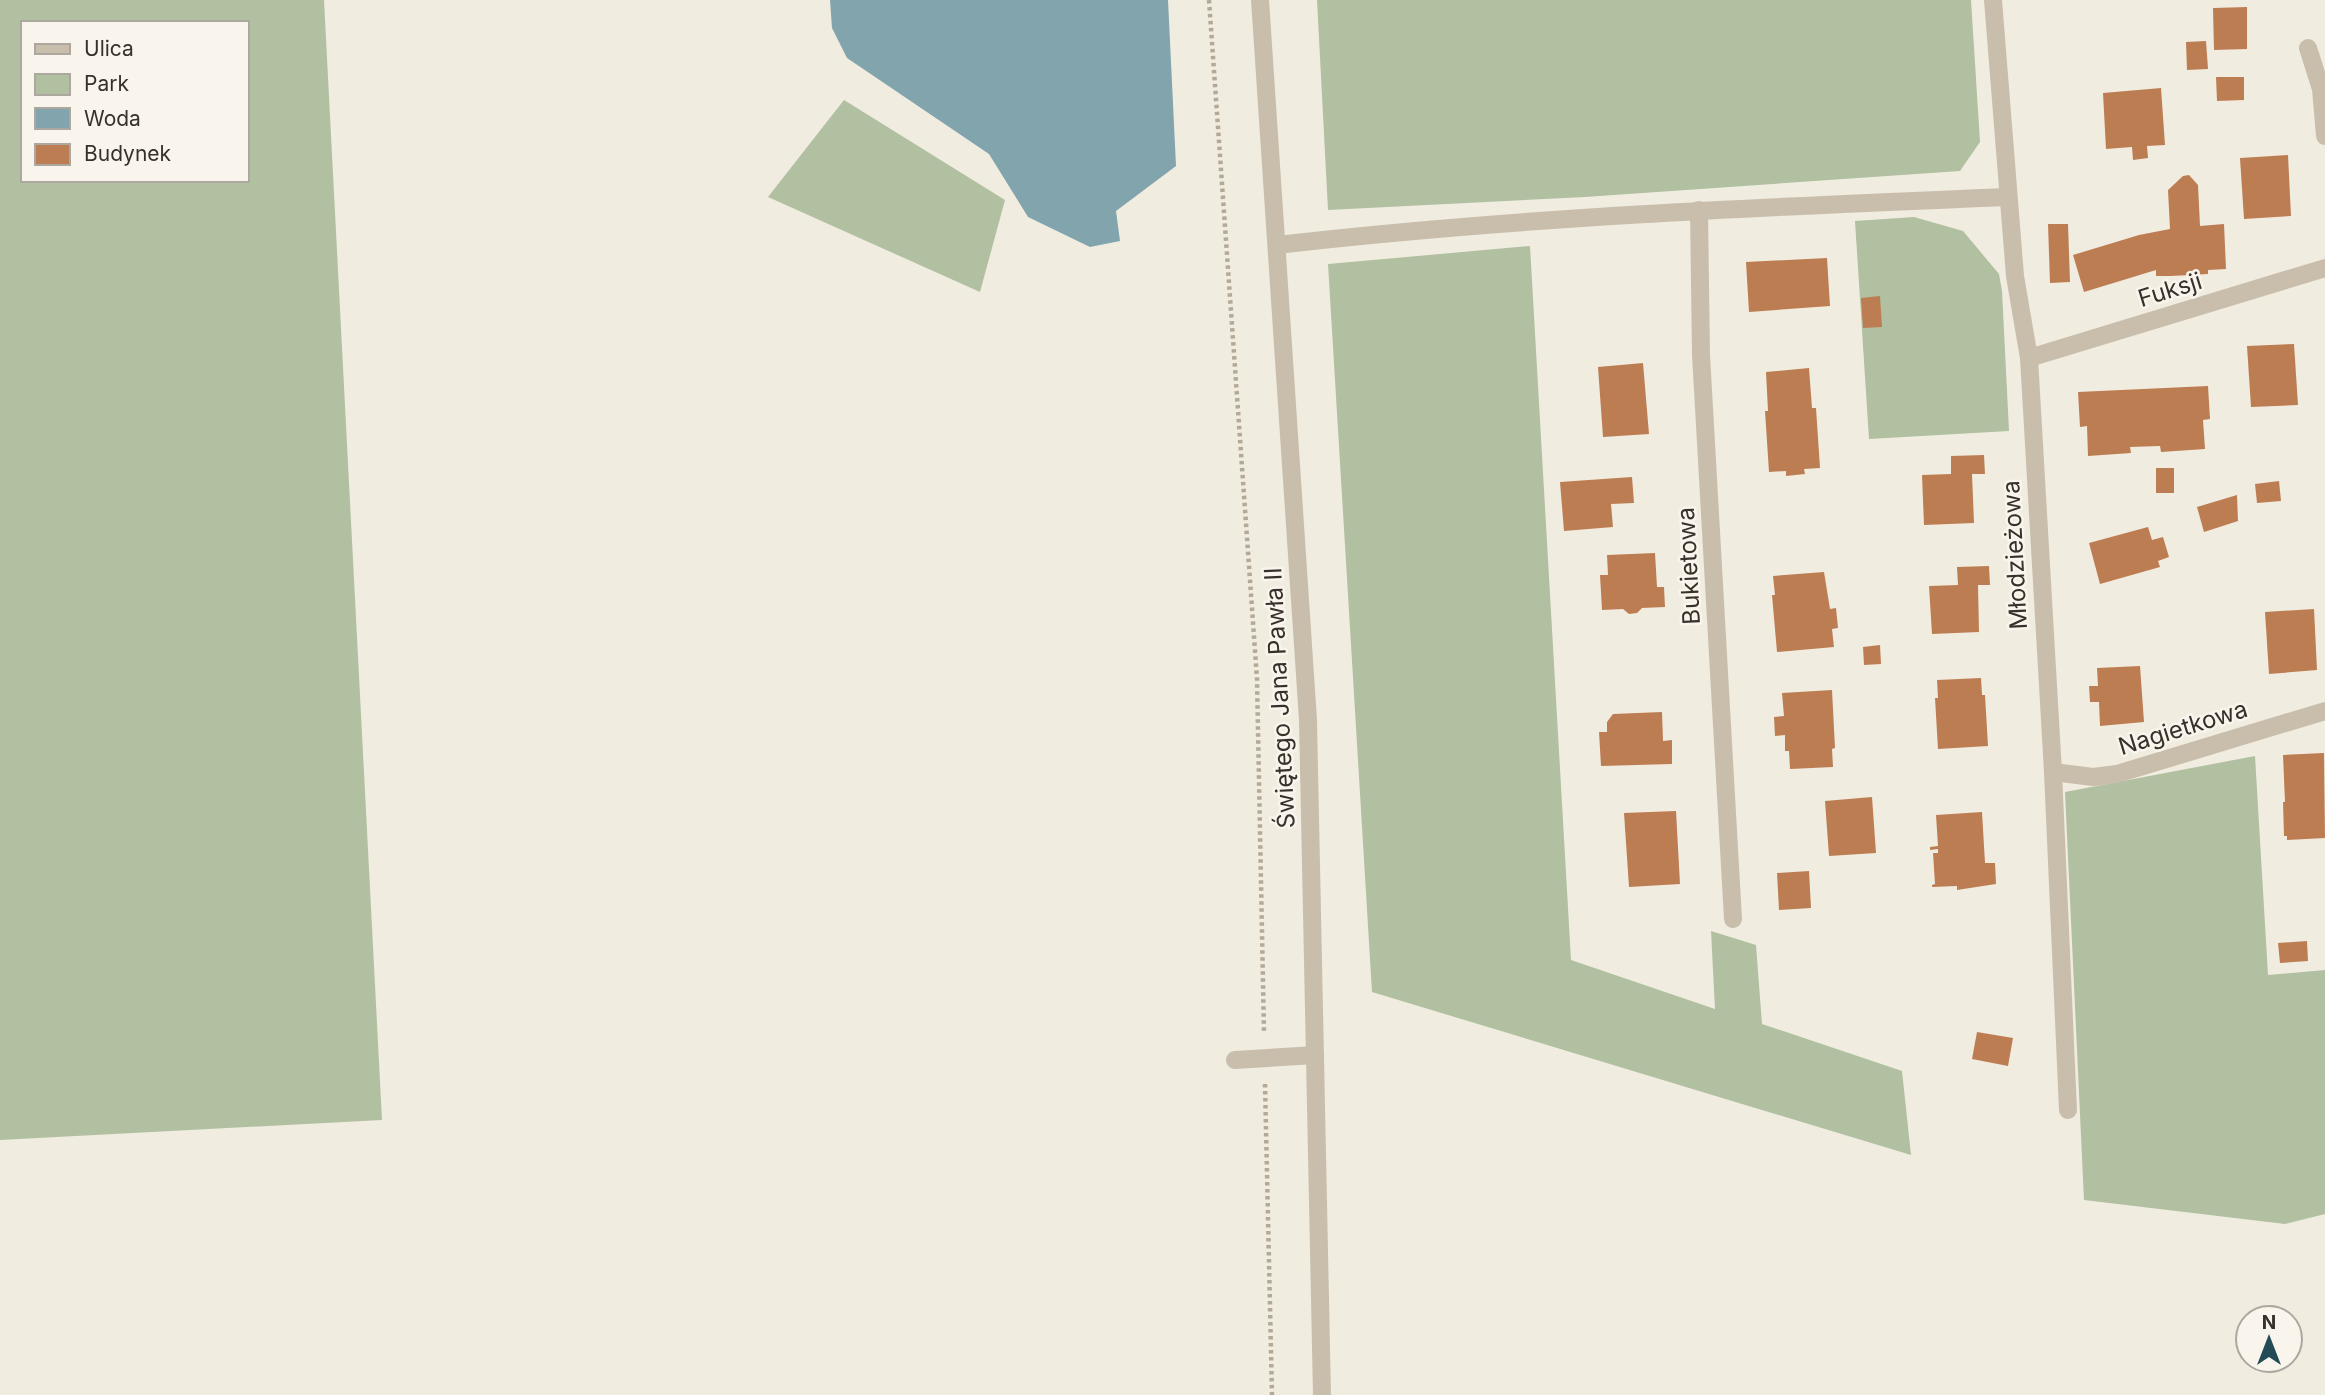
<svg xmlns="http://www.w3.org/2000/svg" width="2325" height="1395" viewBox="0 0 2325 1395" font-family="Inter,sans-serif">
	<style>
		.green { fill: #b0c0a0; fill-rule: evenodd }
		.water { fill: #81a4ad }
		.building { fill: #bd7d52 }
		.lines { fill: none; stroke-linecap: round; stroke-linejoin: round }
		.path { stroke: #b5a896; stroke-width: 4.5; stroke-dasharray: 3.5 3.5; stroke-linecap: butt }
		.service { stroke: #c9beac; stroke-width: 18 }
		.minor { stroke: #c9beac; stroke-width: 18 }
		.tertiary { stroke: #c9beac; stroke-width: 18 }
		.labels { text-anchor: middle; stroke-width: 5; stroke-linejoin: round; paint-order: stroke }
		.street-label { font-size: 24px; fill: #38312b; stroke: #f9f5ec }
	</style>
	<rect width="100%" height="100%" fill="#f1ece0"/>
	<!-- green -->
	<g class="green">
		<path d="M0 0H324L382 1120 0 1140ZM23 23H247V180H23Z"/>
		<polygon points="1317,0 1971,0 1980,142 1960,171 1585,197 1328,210"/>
		<polygon points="844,100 1005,200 980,292 768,197"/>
		<polygon points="1914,217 1963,231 1999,274 2002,291 2009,431 1869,439 1855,221"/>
		<polygon points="1530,246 1571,960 1715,1009 1711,931 1756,945 1762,1024 1902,1071 1911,1155 1372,992 1328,264"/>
		<polygon points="2255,756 2268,975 2325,970 2325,1214 2285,1224 2084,1200 2065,792"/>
	</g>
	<!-- water -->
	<polygon class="water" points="830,0 1168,0 1176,166 1116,211 1120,241 1090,247 1028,217 989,154 847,58 832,28"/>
	<!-- building -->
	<g class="building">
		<polygon points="2247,7 2247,49 2214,50 2213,8"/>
		<polygon points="2206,41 2208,69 2187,70 2186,42"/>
		<polygon points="2216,77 2244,77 2244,100 2217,101"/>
		<polygon points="2161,88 2165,145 2147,146 2148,158 2133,160 2132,147 2106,149 2103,93"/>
		<polygon points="2288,155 2291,216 2244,219 2240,158"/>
		<polygon points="2189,175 2198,185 2200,226 2224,224 2226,269 2208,270 2208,274 2171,276 2156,276 2156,270 2084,292 2073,255 2139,235 2170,229 2168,190 2183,176"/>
		<polygon points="2048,224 2068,224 2070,282 2050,283"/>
		<polygon points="1827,258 1830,306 1749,312 1746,262"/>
		<polygon points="1880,296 1882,327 1863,328 1861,298"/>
		<polygon points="2294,344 2298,405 2251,407 2247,346"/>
		<polygon points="1643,363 1649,434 1603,437 1598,367"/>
		<polygon points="1809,368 1812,408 1816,408 1820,468 1804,469 1805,474 1786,476 1786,471 1769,472 1765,411 1768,411 1766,372"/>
		<polygon points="2208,386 2210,419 2203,420 2205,449 2161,452 2160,446 2130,447 2131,453 2088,456 2087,426 2080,427 2078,392"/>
		<polygon points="1984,455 1985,474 1972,474 1974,523 1924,525 1922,475 1951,474 1951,456"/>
		<rect x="2156" y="468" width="18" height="25"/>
		<polygon points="1632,477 1634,503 1611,504 1613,527 1564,531 1560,482"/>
		<polygon points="2279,481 2281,501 2257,503 2255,484"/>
		<polygon points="2237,495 2238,521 2204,532 2197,507"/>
		<polygon points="2148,527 2152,540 2163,537 2169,557 2158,561 2160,567 2100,584 2089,543"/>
		<polygon points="1655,553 1657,587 1664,587 1665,607 1642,608 1637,613 1629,614 1623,609 1602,610 1600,575 1608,575 1607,555"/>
		<polygon points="1989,566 1990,585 1978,585 1979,632 1932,634 1929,586 1958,585 1957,567"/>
		<polygon points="1824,572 1830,609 1836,608 1838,628 1832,629 1834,647 1777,652 1772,595 1775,595 1773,576"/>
		<polygon points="2314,609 2317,670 2269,674 2265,612"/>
		<polygon points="1880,645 1881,664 1864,665 1863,647"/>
		<polygon points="2140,666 2144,722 2100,726 2099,702 2090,702 2089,686 2098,686 2097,668"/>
		<polygon points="1981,678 1982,695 1985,695 1988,746 1938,749 1935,698 1938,698 1937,680"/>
		<polygon points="1832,690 1835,748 1832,749 1833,767 1790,769 1789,751 1785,751 1785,735 1775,736 1774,717 1784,716 1782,693"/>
		<polygon points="1662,712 1663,741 1672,740 1672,764 1601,766 1599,732 1607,732 1607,722 1613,714"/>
		<polygon points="2324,753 2325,838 2287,840 2287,836 2284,836 2283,802 2285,802 2283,755"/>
		<polygon points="1872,797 1876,853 1829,856 1825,801"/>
		<polygon points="1676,811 1680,884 1629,887 1624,813"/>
		<polygon points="1982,812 1985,863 1995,863 1996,884 1957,890 1957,886 1932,887 1932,885 1935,884 1933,853 1938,853 1938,849 1930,850 1930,847 1938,846 1936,815"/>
		<polygon points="1809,871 1811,908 1779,910 1777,873"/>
		<polygon points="2307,941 2308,961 2280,963 2278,943"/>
		<polygon points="1977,1032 2013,1038 2008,1066 1972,1059"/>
	</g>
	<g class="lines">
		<!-- path -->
		<g class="path">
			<polyline points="1209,0 1257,679 1264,1033"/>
			<polyline points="1265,1084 1272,1395"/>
		</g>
		<!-- service -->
		<g class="service">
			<polyline points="2308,48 2321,89 2325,136"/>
			<polyline points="1699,210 1701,355 1733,919"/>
			<polyline points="2029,358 2325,268"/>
			<polyline points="2053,772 2093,777 2117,774 2325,711"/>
		</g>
		<!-- minor -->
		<g class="minor">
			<polyline points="1993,0 2015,276 2029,358 2053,772 2068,1110"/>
			<path d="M1277 245C1520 217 1764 207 2008 197"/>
			<polyline points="1235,1060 1315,1055"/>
		</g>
		<!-- tertiary -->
		<polyline class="tertiary" points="1260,0 1308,720 1322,1395"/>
	</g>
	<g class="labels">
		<!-- street labels -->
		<g class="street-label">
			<text transform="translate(2170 290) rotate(-17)" y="8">Fuksji</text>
			<text transform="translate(2015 555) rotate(-93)" y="8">Młodzieżowa</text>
			<text transform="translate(1689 566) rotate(-93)" y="8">Bukietowa</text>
			<text transform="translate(1280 698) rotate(-93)" y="8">Świętego Jana Pawła II</text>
			<text transform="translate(2183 728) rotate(-17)" y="8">Nagietkowa</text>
		</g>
	</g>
	<!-- legend -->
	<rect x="21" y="21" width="228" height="161" fill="#f9f5ec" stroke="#aca79f" stroke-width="2"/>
	<rect x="35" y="44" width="35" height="10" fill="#c9beac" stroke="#aca79f" stroke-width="2"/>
	<text x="84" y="56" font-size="21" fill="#38312b">Ulica</text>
	<rect x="35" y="74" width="35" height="21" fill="#b0c0a0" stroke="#aca79f" stroke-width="2"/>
	<text x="84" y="91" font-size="21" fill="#38312b">Park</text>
	<rect x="35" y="108" width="35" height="21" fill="#81a4ad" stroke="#aca79f" stroke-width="2"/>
	<text x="84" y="126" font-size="21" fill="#38312b">Woda</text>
	<rect x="35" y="144" width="35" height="21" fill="#bd7d52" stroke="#aca79f" stroke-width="2"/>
	<text x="84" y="161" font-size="21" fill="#38312b">Budynek</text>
	<!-- north arrow -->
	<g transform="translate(2269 1339)"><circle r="33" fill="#f9f5ec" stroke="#aca79f" stroke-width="2"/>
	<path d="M0-5L12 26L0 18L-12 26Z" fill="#234b56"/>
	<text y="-10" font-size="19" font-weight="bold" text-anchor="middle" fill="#38312b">N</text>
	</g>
</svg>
